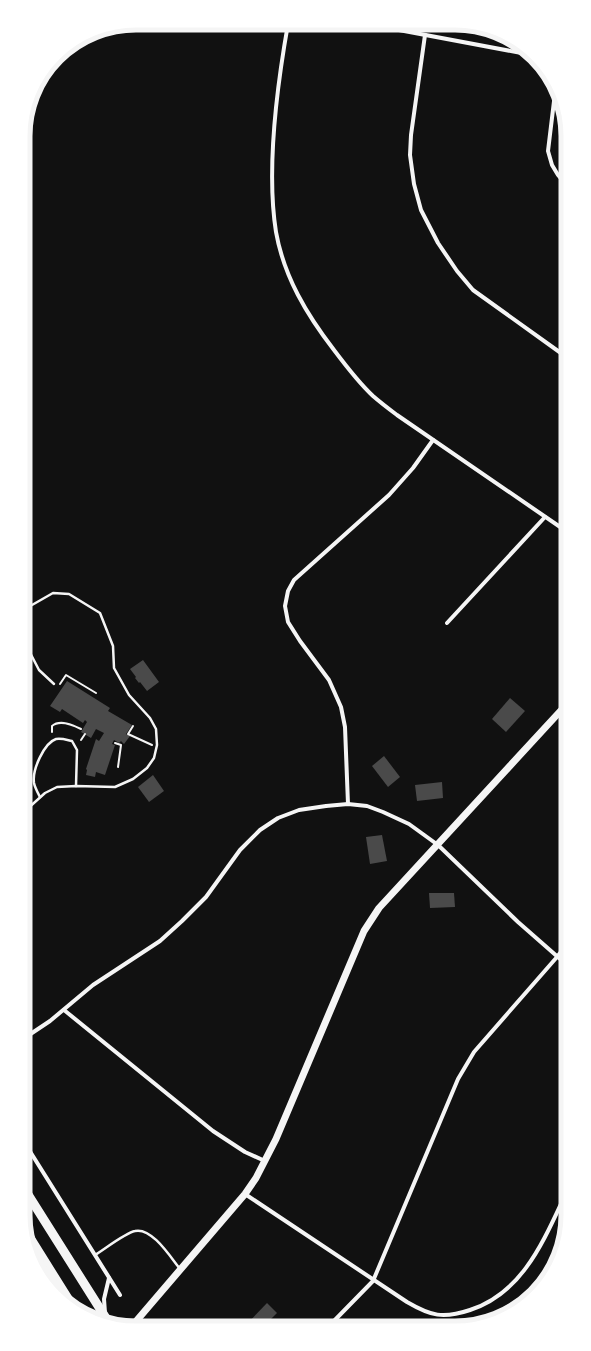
<svg xmlns="http://www.w3.org/2000/svg" width="591" height="1351" viewBox="0 0 591 1351" font-family="Signika,sans-serif">
	<style>
		.building { fill: #4a4a4a }
		.lines { fill: none; stroke-linecap: round; stroke-linejoin: round }
		.path { stroke: #f5f5f5; stroke-width: 2 }
		.service { stroke: #f5f5f5; stroke-width: 2.5 }
		.minor { stroke: #f5f5f5; stroke-width: 4 }
		.tertiary { stroke: #f5f5f5; stroke-width: 7 }
		.primary { stroke: #f5f5f5; stroke-width: 9 }
		.rim { fill: none; stroke: #f5f5f5; stroke-width: 5 }
	</style>
	<rect width="100%" height="100%" fill="#111"/>
	<!-- building -->
	<g class="building">
		<polygon points="134,23 134,26 113,32 112,28"/>
		<polygon points="143,660 159,682 147,691 140,682 139,683 135,678 136,677 130,669"/>
		<polygon points="67,681 110,708 108,711 132,725 126,734 130,736 124,744 121,741 119,743 114,740 112,744 115,745 105,775 96,772 95,777 86,775 87,770 86,769 96,739 99,741 104,733 96,729 91,738 81,732 87,722 85,720 83,723 62,709 60,712 50,706"/>
		<polygon points="510,698 525,711 506,732 492,719"/>
		<polygon points="384,756 400,777 388,787 372,766"/>
		<polygon points="153,775 164,791 149,802 138,787"/>
		<polygon points="442,782 443,798 417,801 415,785"/>
		<polygon points="382,835 387,861 370,864 366,837"/>
		<polygon points="429,893 454,893 455,907 430,908"/>
		<polygon points="267,1303 277,1313 265,1325 246,1325"/>
	</g>
	<g class="lines">
		<!-- path -->
		<g class="path">
			<polyline points="60,684 66,675 96,693"/>
			<polyline points="133,726 128,734 152,745"/>
			<path d="M52 732V726C60 719 73 725 81 729"/>
			<polyline points="81,740 85,734"/>
			<polyline points="115,743 121,745 118,767"/>
		</g>
		<!-- service -->
		<g class="service">
			<polyline points="25,609 53,593 69,594 100,613 113,646 114,668 129,695 150,718 156,729 157,745 154,758 147,768 133,779 115,787 76,786 57,787 45,793 25,811"/>
			<polyline points="25,643 39,670 54,684"/>
			<path d="M40 797C38 793 35 788 34 783 32 770 44 743 56 739 62 738 67 740 72 741L77 750 76 786"/>
			<path d="M95 1255C105 1249 125 1233 135 1231 152 1227 171 1258 180 1269"/>
		</g>
		<!-- minor -->
		<g class="minor">
			<path d="M288 24C277 86 266 169 276 232 284 277 307 315 334 350 346 366 358 382 373 396 381 403 389 409 397 415L566 531"/>
			<polyline points="367,24 532,55"/>
			<polyline points="425,35 411,135 410,155 414,184 421,210 438,243 457,271 473,290 565,356"/>
			<polyline points="555,93 548,151 552,165 558,175 564,182"/>
			<polyline points="447,623 545,517"/>
			<polyline points="348,804 345,727 341,707 329,680 300,641 288,622 285,606 288,591 294,580 389,495 413,468 433,440"/>
			<polyline points="64,1010 213,1131 245,1152 265,1161"/>
			<polyline points="26,1037 50,1021 93,985 160,941 182,921 206,897 240,850 260,830 278,818 299,810 326,806 348,804 367,806 383,812 409,824 438,845 518,922 567,965"/>
			<polyline points="26,1145 120,1295"/>
			<path d="M245 1194 407 1302C431 1316 443 1319 470 1310 525 1292 545 1237 568 1189"/>
			<polyline points="105,1313 104,1299 109,1278"/>
			<polyline points="330,1325 373,1281 458,1079 474,1052 557,957 567,944"/>
		</g>
		<!-- tertiary -->
		<polyline class="tertiary" points="132,1326 245,1194 256,1178 276,1139 364,931 379,908 566,705"/>
		<!-- primary -->
		<g class="primary">
			<polyline points="27,1193 109,1323"/>
			<polyline points="27,1233 72,1305"/>
		</g>
	</g>
	<!-- crop -->
	<path d="M0 0H591V1351H0ZM136 30H455A106 106 0 0 1 561 136V1215A106 106 0 0 1 455 1321H136A106 106 0 0 1 30 1215V136A106 106 0 0 1 136 30Z" fill="#fff" fill-rule="evenodd"/>
	<path class="rim" d="M136 30H455A106 106 0 0 1 561 136V1215A106 106 0 0 1 455 1321H136A106 106 0 0 1 30 1215V136A106 106 0 0 1 136 30Z"/>
</svg>
